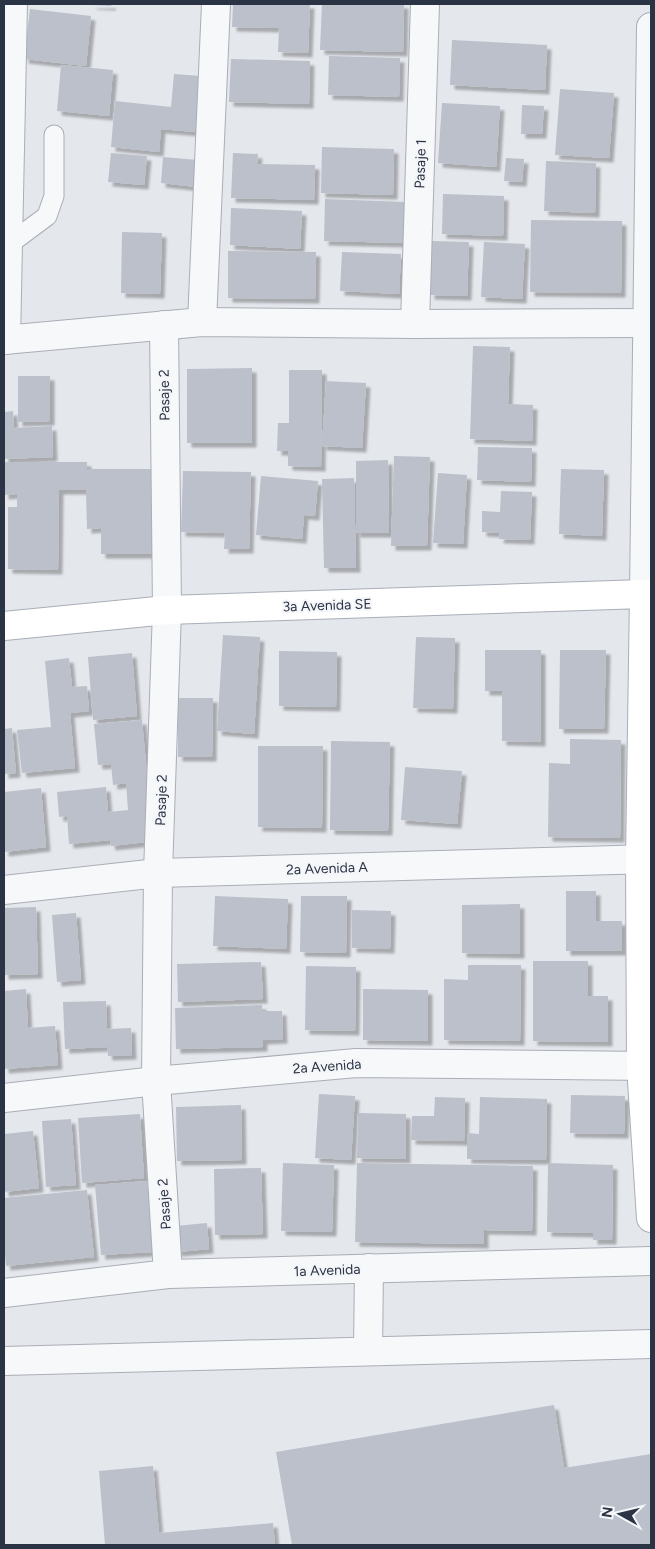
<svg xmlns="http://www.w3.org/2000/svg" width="655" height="1549" viewBox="0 0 655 1549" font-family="Figtree,sans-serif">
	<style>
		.building { fill: #bbc0ca; filter: url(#shadow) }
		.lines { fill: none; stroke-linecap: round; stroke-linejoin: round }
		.lane-casing { stroke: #a9aeb7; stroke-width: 21 }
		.street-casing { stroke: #a9aeb7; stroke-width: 30 }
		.secondary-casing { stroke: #a9aeb7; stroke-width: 30 }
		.lane { stroke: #f7f8fa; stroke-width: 19 }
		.street { stroke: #f7f8fa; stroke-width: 28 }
		.secondary { stroke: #fff; stroke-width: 28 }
		.labels { text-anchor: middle; stroke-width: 4; stroke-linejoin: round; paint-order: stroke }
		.street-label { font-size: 14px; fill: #2b3445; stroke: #f4f6f9 }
	</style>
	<defs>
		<filter id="shadow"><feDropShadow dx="4.5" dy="4.5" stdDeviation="1" flood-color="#0004"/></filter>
	</defs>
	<rect width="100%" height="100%" fill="#e4e7ec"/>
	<!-- building -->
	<g class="building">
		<polygon points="92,4 112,4 111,6 92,5"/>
		<polygon points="233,4 310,4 308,53 278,52 279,28 232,27"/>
		<polygon points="322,4 404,4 403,52 320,50"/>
		<polygon points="30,9 91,16 86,66 24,59"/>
		<polygon points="452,40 547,45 545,90 450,85"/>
		<polygon points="329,56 400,58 399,97 328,95"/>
		<polygon points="231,59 310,61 309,104 229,102"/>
		<polygon points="61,65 113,70 109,116 57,111"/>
		<polygon points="174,74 201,76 195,132 161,129 159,152 111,147 115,101 171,107"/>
		<polygon points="560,89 614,93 609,158 555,155"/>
		<polygon points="442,103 500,106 496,167 438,163"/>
		<polygon points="522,105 544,106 542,134 521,134"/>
		<polygon points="322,147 394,149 393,195 321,193"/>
		<polygon points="111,153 147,156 144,185 108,182"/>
		<polygon points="233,153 258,154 257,164 315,165 314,200 231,198"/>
		<polygon points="163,157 198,160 196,187 161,183"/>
		<polygon points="506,158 524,159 522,182 504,181"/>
		<polygon points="546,161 596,163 595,213 544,211"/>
		<polygon points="443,194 504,196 503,236 442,234"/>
		<polygon points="325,199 406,202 405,243 324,241"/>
		<polygon points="231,208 302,211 300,249 230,245"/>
		<polygon points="531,220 622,221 621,293 530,292"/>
		<polygon points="122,232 162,233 160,294 121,293"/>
		<polygon points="432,241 469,242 467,296 430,295"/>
		<polygon points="484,242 525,244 522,299 481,297"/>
		<polygon points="228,251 316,252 315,299 228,298"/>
		<polygon points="342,252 401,254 399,294 340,291"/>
		<polygon points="473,346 510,347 508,404 533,405 532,441 470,439"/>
		<polygon points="252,368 252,443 187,443 187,369"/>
		<polygon points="289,370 322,370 321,467 288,466 288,451 277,451 278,423 289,423"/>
		<polygon points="18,376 50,376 50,421 18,422"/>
		<polygon points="326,381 366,383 362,448 322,446"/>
		<polygon points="13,411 14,428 52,426 53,457 4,459 4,412"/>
		<polygon points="478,447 532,448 531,482 477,480"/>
		<polygon points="394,456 430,457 427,546 391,546"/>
		<polygon points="388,460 389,533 356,533 356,461"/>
		<polygon points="4,462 87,462 87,469 153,469 152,554 101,554 101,528 87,529 86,490 59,490 58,570 8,569 8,507 17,507 17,494 4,495"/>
		<polygon points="561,469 604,470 602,536 559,534"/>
		<polygon points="183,471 251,472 249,549 224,549 225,533 181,532"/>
		<polygon points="438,473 467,475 463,544 433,543"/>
		<polygon points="261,476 318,481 315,516 304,515 302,539 256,535"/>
		<polygon points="354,478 356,568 324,568 322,479"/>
		<polygon points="501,491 532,492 530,540 499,539 500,533 482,532 482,511 500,512"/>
		<polygon points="223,635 260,637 254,734 217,731"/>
		<polygon points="416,637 455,638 453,709 413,708"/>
		<polygon points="485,650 541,650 541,742 502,741 502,691 485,691"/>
		<polygon points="560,650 606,650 604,729 559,729"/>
		<polygon points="279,651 337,652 336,707 279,706"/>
		<polygon points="132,653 137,716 93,720 88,657"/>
		<polygon points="69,658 72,687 87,686 89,711 70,713 75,768 22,773 17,730 51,727 45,661"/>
		<polygon points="178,698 213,698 212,757 178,757"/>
		<polygon points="142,720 150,808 144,809 147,842 111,846 110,840 69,844 67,816 59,817 57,792 106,787 108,812 128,810 126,783 113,785 111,764 98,765 94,724"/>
		<polygon points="12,728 16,773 4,774 4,729"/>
		<polygon points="570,739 621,740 620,838 548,837 549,763 570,764"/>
		<polygon points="331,741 390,742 388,831 330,830"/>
		<polygon points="258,746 323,746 322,828 258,827"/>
		<polygon points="405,767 462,771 457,824 401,820"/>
		<polygon points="41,788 46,847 4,852 4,792"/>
		<polygon points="566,891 596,891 596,921 622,921 622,951 566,951"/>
		<polygon points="215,896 288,899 286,949 213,946"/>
		<polygon points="301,896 347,896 346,953 300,952"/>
		<polygon points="520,904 520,954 462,953 462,905"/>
		<polygon points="36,907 38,974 4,975 4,908"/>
		<polygon points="352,910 391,911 390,949 352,948"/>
		<polygon points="76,913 81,980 57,982 52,915"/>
		<polygon points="533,961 588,961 588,996 608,996 608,1042 533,1041"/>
		<polygon points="261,962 263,999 178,1002 177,964"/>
		<polygon points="468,965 521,965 520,1041 444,1040 444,979 468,980"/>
		<polygon points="306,966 356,967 355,1031 305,1030"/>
		<polygon points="26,989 28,1028 55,1026 58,1065 4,1069 4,991"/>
		<polygon points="363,989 428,990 428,1041 363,1040"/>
		<polygon points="106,1001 107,1029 131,1028 132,1055 108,1056 107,1047 65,1049 63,1002"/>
		<polygon points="262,1005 262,1011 282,1011 283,1039 263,1040 263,1047 176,1049 175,1008"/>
		<polygon points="319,1094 355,1096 351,1160 315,1158"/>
		<polygon points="571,1095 625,1096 624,1134 570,1133"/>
		<polygon points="435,1097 465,1098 464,1141 411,1140 412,1116 434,1116"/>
		<polygon points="480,1097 547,1099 546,1160 467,1159 467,1133 479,1134"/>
		<polygon points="241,1105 242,1160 177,1161 176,1107"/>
		<polygon points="358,1113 406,1114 406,1159 357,1158"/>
		<polygon points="140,1114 144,1178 82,1183 78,1118"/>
		<polygon points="71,1119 76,1185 46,1187 42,1121"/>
		<polygon points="33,1131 39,1188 4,1192 4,1134"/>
		<polygon points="283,1163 334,1165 332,1232 281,1231"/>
		<polygon points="357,1163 533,1166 532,1231 484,1230 484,1244 355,1242"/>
		<polygon points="548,1163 613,1165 612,1240 593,1240 593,1233 547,1232"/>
		<polygon points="261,1168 263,1234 215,1235 214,1169"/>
		<polygon points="147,1181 152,1252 101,1255 95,1185"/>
		<polygon points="87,1190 94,1257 6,1266 4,1244 4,1198"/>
		<polygon points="207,1223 209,1249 177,1252 175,1226"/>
		<polygon points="554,1405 564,1468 651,1454 651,1545 292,1545 276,1452"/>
		<polygon points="153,1466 159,1533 273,1523 275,1545 105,1545 99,1471"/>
	</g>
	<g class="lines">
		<!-- lane casing -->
		<g class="lane-casing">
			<polyline id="lane" points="8,245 47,216 54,196 54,135"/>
		</g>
		<!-- street casing -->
		<g class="street-casing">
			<g id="street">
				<polyline points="651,27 644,594 651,594"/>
				<polyline points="202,322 216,4"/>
				<polyline points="415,324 425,4"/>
				<polyline points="164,325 167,610 158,873 156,1081 168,1274"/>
				<polyline points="4,340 202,322 415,324 647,323"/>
				<polyline points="6,340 13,4"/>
				<polyline points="4,890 158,873 651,859"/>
				<polyline points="4,1098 156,1081 356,1063 651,1066"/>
				<polyline points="4,1293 168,1274 651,1261"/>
				<polyline points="368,1351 369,1268"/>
				<polyline points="4,1361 651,1344"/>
			</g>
		</g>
		<!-- secondary casing -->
		<g class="secondary-casing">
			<polyline id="secondary" points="4,626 167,610 644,594 640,859 641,1066 651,1218"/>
		</g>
		<!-- lane -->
		<use href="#lane" class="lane"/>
		<!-- street -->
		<use href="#street" class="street"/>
		<!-- secondary -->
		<use href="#secondary" class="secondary"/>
	</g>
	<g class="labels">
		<!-- street labels -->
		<g class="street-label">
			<text transform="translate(420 164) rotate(-88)" y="5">Pasaje 1</text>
			<text transform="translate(164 395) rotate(-91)" y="5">Pasaje 2</text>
			<text transform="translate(327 605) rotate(-2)" y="5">3a Avenida SE</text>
			<text transform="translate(161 800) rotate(-88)" y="5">Pasaje 2</text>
			<text transform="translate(327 868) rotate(-2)" y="5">2a Avenida A</text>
			<text transform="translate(327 1066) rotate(-4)" y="5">2a Avenida</text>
			<text transform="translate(164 1204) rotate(-94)" y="5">Pasaje 2</text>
			<text transform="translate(327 1270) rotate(-2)" y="5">1a Avenida</text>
		</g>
	</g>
	<!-- border -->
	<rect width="655" height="1549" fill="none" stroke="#2b3445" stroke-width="10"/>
	<!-- north arrow -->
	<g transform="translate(620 1514) rotate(278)" stroke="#f4f6f9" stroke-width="4" paint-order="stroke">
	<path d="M0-4L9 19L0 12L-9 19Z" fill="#2b3445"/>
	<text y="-8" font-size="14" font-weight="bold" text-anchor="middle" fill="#2b3445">N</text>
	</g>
</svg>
